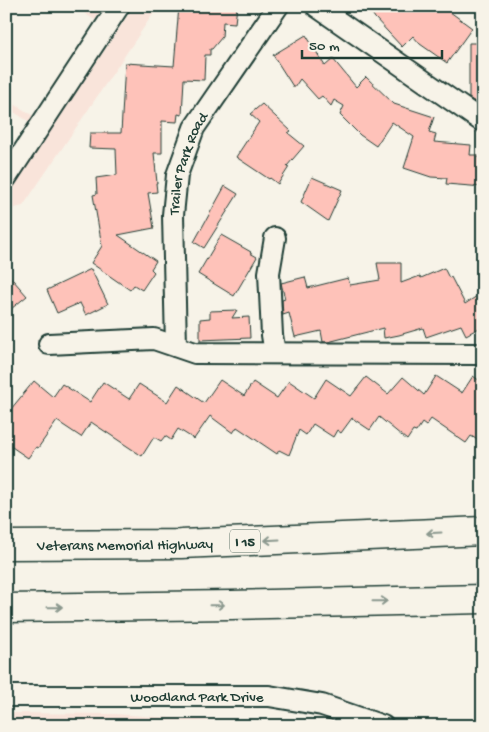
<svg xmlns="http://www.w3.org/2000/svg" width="489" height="732" viewBox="0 0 489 732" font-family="'Gochi Hand',sans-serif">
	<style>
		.built { fill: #f9e4da }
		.building { fill: #fec2b9; stroke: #1f3d34 }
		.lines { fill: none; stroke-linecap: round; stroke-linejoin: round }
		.minor-casing { stroke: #1f3d34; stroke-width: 24 }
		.highway-casing { stroke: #1f3d34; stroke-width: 31 }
		.minor { stroke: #f7f3e8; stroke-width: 20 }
		.highway { stroke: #f7f3e8; stroke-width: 28 }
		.oneway { stroke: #8b988e }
		.labels { text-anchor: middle; stroke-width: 4.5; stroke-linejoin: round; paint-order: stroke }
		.shield { fill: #f7f3e8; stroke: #60746a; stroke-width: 1 }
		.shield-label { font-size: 14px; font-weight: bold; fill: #1f3d34 }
		.street-label { font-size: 15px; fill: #1f3d34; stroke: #f7f3e8 }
	</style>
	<rect width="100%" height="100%" fill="#f7f3e8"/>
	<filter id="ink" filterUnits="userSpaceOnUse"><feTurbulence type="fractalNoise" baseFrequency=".02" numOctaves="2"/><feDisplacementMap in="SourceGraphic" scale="10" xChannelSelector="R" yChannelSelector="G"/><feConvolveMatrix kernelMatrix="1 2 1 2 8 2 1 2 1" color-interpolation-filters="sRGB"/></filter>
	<g filter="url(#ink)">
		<!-- built -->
		<g class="built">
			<polygon points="87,6 97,6 99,14 95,20 84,13 84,11"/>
			<polygon points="134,6 147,6 155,11 23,206 14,208 6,219 6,197"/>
			<polygon points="6,99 32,115 33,117 33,120 30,122 28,121 6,107"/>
			<polygon points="6,713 116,714 280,726 6,726"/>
		</g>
		<!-- building -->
		<g class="building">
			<polygon points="179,6 237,6 235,23 223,22 222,37 212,49 210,49 210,55 205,55 204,80 184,79 182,115 178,114 177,122 162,121 162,153 154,153 157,183 156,183 157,192 148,193 154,228 118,235 156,261 151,269 154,272 142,290 134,285 130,290 91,263 102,246 93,195 97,194 96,178 117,175 116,149 89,148 90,133 121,133 125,63 174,66"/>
			<polygon points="367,6 442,6 472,28 447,63 420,44 413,36 402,47 375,18"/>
			<polygon points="306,35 325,66 333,59 356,87 366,77 394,104 434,117 429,132 436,134 434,142 471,145 470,155 478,155 478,158 483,158 483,187 446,184 447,178 431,177 404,168 414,137 392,122 376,146 360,135 340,115 344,106 334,100 331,106 322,96 318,99 300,79 294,88 273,55"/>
			<polygon points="469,43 483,43 483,102 475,102 469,98"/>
			<polygon points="262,104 291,131 288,133 304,146 287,166 289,167 278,184 270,178 269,179 236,157 259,122 250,114"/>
			<polygon points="312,177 342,190 328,221 301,202"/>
			<polygon points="225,186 238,194 204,248 194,242"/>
			<polygon points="221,235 251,252 250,253 257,257 234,296 198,274"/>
			<polygon points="377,263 401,263 401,283 420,276 421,278 444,268 449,278 451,277 465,304 483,292 483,326 466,335 461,325 426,337 423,328 399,335 384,338 383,328 328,342 323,342 321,331 295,337 289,313 283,315 282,300 285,299 281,283 305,277 308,288 348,278 350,285 380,280"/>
			<polygon points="91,269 108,304 86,315 80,303 57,313 47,290"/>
			<polygon points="6,272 27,296 6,313"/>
			<polygon points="237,310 232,318 249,317 250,338 200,340 200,319 210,318 210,311"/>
			<polygon points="436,376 462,393 473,376 483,383 483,443 471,436 466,443 431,419 426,426 422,423 416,432 413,431 407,440 379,417 370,430 352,418 341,433 337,430 333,437 313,424 306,435 299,430 289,455 279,450 277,454 237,427 233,433 210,416 194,439 178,429 171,440 165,436 161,441 154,437 142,456 91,422 81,437 57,421 38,448 36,447 28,458 6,443 6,415 34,381 53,397 62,384 90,402 103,382 129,399 139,384 167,402 178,385 204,403 220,380 244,396 253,382 277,398 289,381 314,398 326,379 351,396 366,377 388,394 403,377 424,395"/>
		</g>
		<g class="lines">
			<!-- minor casing -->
			<g class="minor-casing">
				<g id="minor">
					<polyline points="316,6 483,122"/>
					<polyline points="6,178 119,6"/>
					<polyline points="275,238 269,273 272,335 275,353"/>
					<polyline points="49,344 154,339 195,353 483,354"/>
					<path id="s1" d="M176 346 173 215 177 175 194 128 278 6"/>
					<path id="s2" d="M6 696H269L322 705 383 726"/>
				</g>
			</g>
			<!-- highway casing -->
			<g class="highway-casing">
				<g id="highway">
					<path id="s3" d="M6 545 181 544 483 531"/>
					<polyline points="6,608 231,605 483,599"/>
				</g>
			</g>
			<!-- minor -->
			<use href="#minor" class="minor"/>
			<!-- highway -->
			<use href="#highway" class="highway"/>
		</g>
		<!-- one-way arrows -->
		<defs><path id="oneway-shaft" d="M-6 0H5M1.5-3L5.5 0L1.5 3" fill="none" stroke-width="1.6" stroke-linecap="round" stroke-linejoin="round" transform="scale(1.25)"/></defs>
		<g class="oneway">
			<use href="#oneway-shaft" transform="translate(434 533) rotate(177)"/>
			<use href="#oneway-shaft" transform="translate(272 540) rotate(177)"/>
			<use href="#oneway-shaft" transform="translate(380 601) rotate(-1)"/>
			<use href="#oneway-shaft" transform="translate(217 605) rotate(-1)"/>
			<use href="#oneway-shaft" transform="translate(55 607) rotate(-1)"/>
		</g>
	</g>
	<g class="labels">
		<!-- shield labels -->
		<rect class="shield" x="230" y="529.5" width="30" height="23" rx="4"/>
		<g class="shield-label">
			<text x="245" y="546">I 15</text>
		</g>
		<!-- street labels -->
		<g class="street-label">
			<text dy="5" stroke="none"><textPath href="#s1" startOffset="185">Trailer Park Road</textPath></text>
			<text dy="5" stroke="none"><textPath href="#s3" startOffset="119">Veterans Memorial Highway</textPath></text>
			<text dy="5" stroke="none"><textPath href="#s2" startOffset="191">Woodland Park Drive</textPath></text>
		</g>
	</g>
	<!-- margin -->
	<rect width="489" height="732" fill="none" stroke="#f7f3e8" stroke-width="25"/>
	<rect x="12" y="12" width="464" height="707" fill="none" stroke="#1f3d34" stroke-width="2" filter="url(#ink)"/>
	<!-- scale -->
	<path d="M302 50v8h140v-8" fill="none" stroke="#1f3d34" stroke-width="2.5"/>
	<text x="309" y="50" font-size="15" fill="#1f3d34" stroke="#f7f3e8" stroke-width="4" paint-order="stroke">50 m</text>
</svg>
